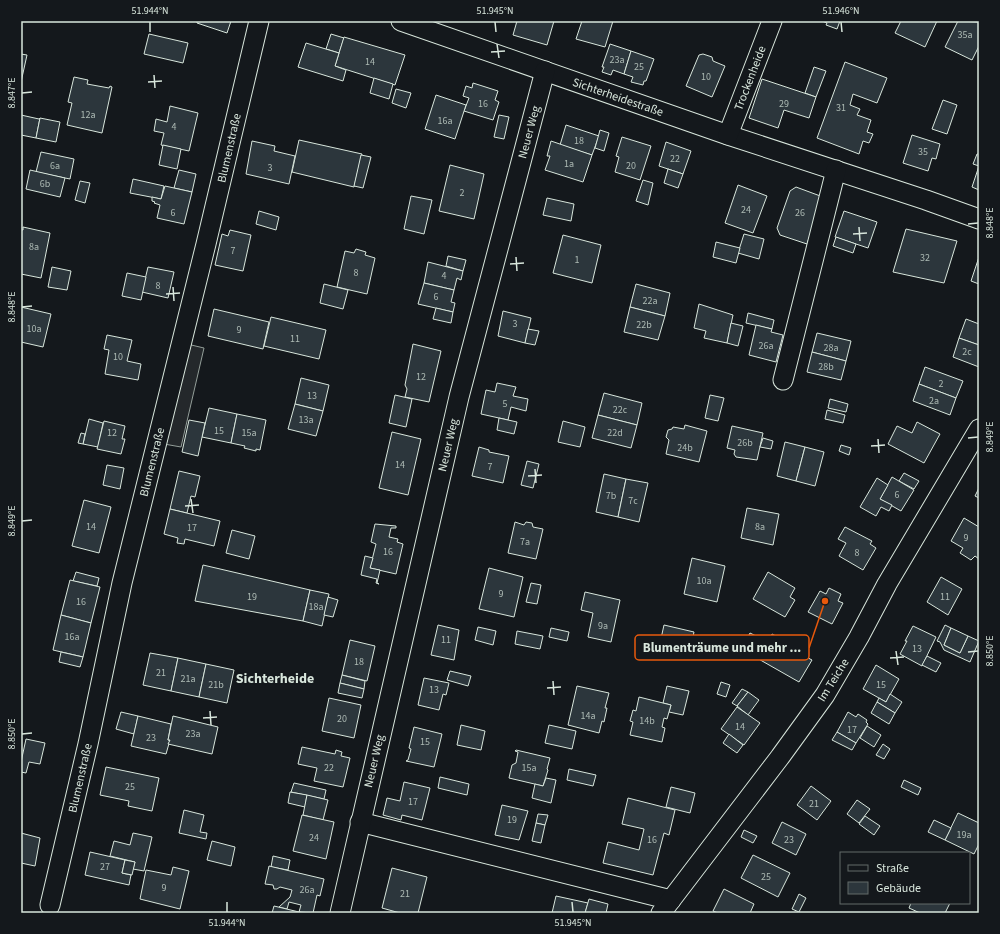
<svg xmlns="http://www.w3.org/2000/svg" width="1000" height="934" viewBox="0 0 1000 934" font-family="'Source Sans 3',sans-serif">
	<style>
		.parking { fill: #24282b; stroke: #939e99 }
		.building { fill: #2c363c; stroke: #d8e6dc }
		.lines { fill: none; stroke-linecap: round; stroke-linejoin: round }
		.street-casing { stroke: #d8e6dc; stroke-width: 21 }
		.street { stroke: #14181c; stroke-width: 19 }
		.ticks { fill: none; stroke: #d8e6dc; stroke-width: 1.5 }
		.labels { text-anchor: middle; stroke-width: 3; stroke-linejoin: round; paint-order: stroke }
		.number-label { font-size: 10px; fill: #adbab4 }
		.street-label { font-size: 12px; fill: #d8e6dc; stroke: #14181c }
		.quarter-label { font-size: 14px; font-weight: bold; fill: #d8e6dc; stroke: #14181c }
		.leader { fill: none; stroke: #e8590c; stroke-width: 1.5 }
		.callout-dot { fill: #e8590c; stroke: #14181c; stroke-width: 1.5 }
		.callout { fill: #14181c; stroke: #e8590c; stroke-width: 1.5 }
		.callout-label { font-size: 13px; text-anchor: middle; font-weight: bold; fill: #d8e6dc }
		.neatline { fill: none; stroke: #d8e6dc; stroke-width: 1.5 }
		.ticks-label { font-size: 10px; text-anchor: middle; fill: #d8e6dc }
	</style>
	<rect width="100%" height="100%" fill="#14181c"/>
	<!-- parking -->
	<polygon class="parking" points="187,344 204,348 181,447 164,444"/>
	<!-- building -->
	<g class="building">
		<polygon points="197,21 231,21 227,33 197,23"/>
		<polygon points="517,21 554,21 547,45 513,35"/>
		<polygon points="582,21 613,21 605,47 576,39"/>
		<polygon points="822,21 840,21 837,29 826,25 827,23"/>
		<polygon points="901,21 937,21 925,47 895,33"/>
		<polygon points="958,21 979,22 979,46 972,60 945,47"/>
		<polygon points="149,34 188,43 183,63 144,54"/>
		<polygon points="331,34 344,38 339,53 326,49"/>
		<polygon points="344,37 405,55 395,85 335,66"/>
		<polygon points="306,43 339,53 335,66 346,70 343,81 298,67"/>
		<polygon points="610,44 631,51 624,74 613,70 611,75 602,72 604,67 602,67"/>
		<polygon points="631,51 654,59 646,81 644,81 643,85 631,82 633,77 624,74"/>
		<polygon points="21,54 27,55 21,82"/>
		<polygon points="703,54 712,57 713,61 725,66 712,97 686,86 699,55"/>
		<polygon points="845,62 887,78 877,103 853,94 850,105 860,109 857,115 871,120 867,132 873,134 869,143 863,141 859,154 817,138"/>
		<polygon points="814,67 826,71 816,97 805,93"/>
		<polygon points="74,77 88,80 87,84 109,88 110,86 112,87 102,133 67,125 72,103 68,102"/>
		<polygon points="374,78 393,84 389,99 370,93"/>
		<polygon points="762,79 816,97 809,118 784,110 778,128 749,118"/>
		<polygon points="473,83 498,91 495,100 499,102 493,120 464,111 469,98 463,96 466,86 472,88"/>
		<polygon points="396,89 411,93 406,108 392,103"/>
		<polygon points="436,95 466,105 455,139 425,129"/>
		<polygon points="943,100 957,105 947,134 932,129"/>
		<polygon points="170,106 198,113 189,151 161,145 164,133 154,131 156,119 167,122"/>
		<polygon points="21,115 39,119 40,118 36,138 21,135"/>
		<polygon points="499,115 509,117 504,139 494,137"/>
		<polygon points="40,118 60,122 56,142 36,138"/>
		<polygon points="566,125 599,136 592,155 560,145"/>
		<polygon points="600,130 609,133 604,151 595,148"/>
		<polygon points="912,135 940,144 936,159 932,158 928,171 903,163"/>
		<polygon points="622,137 651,146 640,180 615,172 619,157 616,156"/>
		<polygon points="299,140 362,154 354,187 292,172"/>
		<polygon points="252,141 275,146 274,151 295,156 289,184 246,174"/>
		<polygon points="551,141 592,155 583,182 545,170 550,156 547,156"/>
		<polygon points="666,142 691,151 683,174 659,166"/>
		<polygon points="163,145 181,149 177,169 159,165"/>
		<polygon points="41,152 74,159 70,179 36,172"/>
		<polygon points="977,154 979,154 979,166 973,164"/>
		<polygon points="361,155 371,157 363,188 354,186"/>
		<polygon points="450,165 484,174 474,219 439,211"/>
		<polygon points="979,166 979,190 972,187"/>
		<polygon points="668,169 683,174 678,188 664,183"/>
		<polygon points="30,170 65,178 60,197 26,189"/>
		<polygon points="179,170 196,174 192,192 174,188"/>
		<polygon points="133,179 164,186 161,199 130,193"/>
		<polygon points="643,180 653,183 648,205 636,201"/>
		<polygon points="80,181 90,183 85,203 75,200"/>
		<polygon points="738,185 767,196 753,233 725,223"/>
		<polygon points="165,186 192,192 184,224 157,218 160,205 154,203 155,202 152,201 152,197 161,199"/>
		<polygon points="796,187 823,197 807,244 780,235 777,228 790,191"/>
		<polygon points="411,196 432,200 424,234 404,229"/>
		<polygon points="547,198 574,204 571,221 543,215"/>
		<polygon points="259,211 279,217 276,230 256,224"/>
		<polygon points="844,211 877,222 868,248 835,237"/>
		<polygon points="23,227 50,233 41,278 21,274 21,230 23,230"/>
		<polygon points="906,229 957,241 944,283 893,272"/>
		<polygon points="230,230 251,235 243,271 215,265 222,234 228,236"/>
		<polygon points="744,234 764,239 759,259 738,253"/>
		<polygon points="563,235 601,245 592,283 553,273"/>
		<polygon points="836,237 856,244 853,253 833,246"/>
		<polygon points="716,242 740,248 736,263 713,257"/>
		<polygon points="356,249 366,252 365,255 375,258 367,294 337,287 345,251 354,253"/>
		<polygon points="448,256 466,260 463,271 446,266"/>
		<polygon points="979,257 979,284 971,281"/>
		<polygon points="428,262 463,271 461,280 457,278 454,290 424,283"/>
		<polygon points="52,267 71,271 67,290 48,287"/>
		<polygon points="148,267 174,272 168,298 142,292"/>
		<polygon points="127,273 146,277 141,300 122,296"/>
		<polygon points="424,283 454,290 451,302 455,303 453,312 418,304"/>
		<polygon points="324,284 348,290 343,309 320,303"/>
		<polygon points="636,284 670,293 665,316 630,307"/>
		<polygon points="699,304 733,315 727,343 704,338 706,331 694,328"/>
		<polygon points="21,307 51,314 43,347 21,342"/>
		<polygon points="630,307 665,316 658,340 624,332"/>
		<polygon points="436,308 453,312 451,323 433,319"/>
		<polygon points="214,309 269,322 263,349 208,336"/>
		<polygon points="503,311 531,318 525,343 498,336"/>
		<polygon points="748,313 774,320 772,329 746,323"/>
		<polygon points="271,317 326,330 319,359 264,346"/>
		<polygon points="966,319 979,324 979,345 959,338"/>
		<polygon points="731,323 743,326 738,346 727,343"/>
		<polygon points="756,325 772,329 771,332 783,335 776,362 749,355"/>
		<polygon points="528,329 539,331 535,345 525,343"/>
		<polygon points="817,333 851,341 846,361 812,352"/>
		<polygon points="107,335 132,340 127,361 141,364 138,380 105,374 109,350 104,349"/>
		<polygon points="959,338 979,345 979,367 953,357"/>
		<polygon points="413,344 441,351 429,402 405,397 407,389 405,385"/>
		<polygon points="812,352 846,361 841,380 807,372"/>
		<polygon points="925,367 963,381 956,398 919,384"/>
		<polygon points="301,378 329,385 323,411 295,404"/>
		<polygon points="497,383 516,387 513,396 528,399 526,411 511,407 508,420 481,414 486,390 495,392"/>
		<polygon points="919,384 956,398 950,415 913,401"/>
		<polygon points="604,393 642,403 637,425 598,415"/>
		<polygon points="395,395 412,399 406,427 389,423"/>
		<polygon points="710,395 724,398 718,421 705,418"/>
		<polygon points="830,399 848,404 846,412 828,408"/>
		<polygon points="295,404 323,411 316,436 288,429"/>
		<polygon points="209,408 237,414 231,443 202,437"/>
		<polygon points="827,410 845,415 843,423 825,419"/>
		<polygon points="237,414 266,420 260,450 256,449 256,451 244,448 245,446 231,443"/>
		<polygon points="598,415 637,425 631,448 592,438"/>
		<polygon points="499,418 517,422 514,434 497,430"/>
		<polygon points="89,419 103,423 98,447 83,444"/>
		<polygon points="189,420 205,423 198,456 182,452"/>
		<polygon points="104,421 125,426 122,439 125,439 121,454 97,449"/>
		<polygon points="563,421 585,427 580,447 558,442"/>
		<polygon points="917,422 940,434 924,463 888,444 897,426 912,433"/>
		<polygon points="685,425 707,431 699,462 666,454 669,440 666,437 668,430 672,429 673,427 684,429"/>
		<polygon points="732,426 763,433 757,460 736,457 734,454 735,450 727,448"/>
		<polygon points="392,432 421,439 408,495 379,488"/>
		<polygon points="81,433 85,434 83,444 78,443"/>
		<polygon points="763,438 773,441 771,449 760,447"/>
		<polygon points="785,442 805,447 796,481 777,476"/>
		<polygon points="841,445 851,448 849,455 839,451"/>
		<polygon points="479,447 489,450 489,452 509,456 503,483 472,476"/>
		<polygon points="805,447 824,452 815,486 796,481"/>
		<polygon points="527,461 539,464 533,488 521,485"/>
		<polygon points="107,465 124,468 120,489 103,485"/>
		<polygon points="179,471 200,476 195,497 191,496 187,513 170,509"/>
		<polygon points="904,473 919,481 914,489 899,481"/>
		<polygon points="604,474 626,479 618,517 596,512"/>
		<polygon points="892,477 914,490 901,511 880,499"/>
		<polygon points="877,478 888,485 880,499 892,505 889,511 881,507 876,516 860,507"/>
		<polygon points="626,479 648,483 639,522 618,517"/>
		<polygon points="979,488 979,498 975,496"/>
		<polygon points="84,500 111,507 99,553 72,546"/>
		<polygon points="747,508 779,514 773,545 741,538"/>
		<polygon points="170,509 220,521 214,546 185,539 184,544 177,543 178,538 164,534"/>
		<polygon points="964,518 979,527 979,559 975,556 971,560 960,553 963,548 951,541"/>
		<polygon points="515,522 524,525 526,522 532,523 533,527 543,529 536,559 508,553"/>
		<polygon points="375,524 396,526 396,528 391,528 389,537 398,539 397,542 403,544 396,574 370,568 376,544 371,542"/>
		<polygon points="845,527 872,541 870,544 876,548 863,570 839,556 846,543 838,539"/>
		<polygon points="232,530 255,536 249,559 226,553"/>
		<polygon points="365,556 373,558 370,568 380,570 377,583 379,584 376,583 377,579 361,575"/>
		<polygon points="692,558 725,566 717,602 684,594"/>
		<polygon points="203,565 310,590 303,621 195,601"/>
		<polygon points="489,568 523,577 514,617 479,609"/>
		<polygon points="76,572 99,578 97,586 73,581"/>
		<polygon points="768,572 795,588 790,597 795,600 785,617 753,599"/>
		<polygon points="941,577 962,589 948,615 927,602"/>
		<polygon points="70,580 100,587 91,623 61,615"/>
		<polygon points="531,583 541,585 537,604 526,602"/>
		<polygon points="829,588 841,594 838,601 843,603 832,624 808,612 820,591 826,594"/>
		<polygon points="310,590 329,594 322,626 303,621"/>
		<polygon points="585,592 620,600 611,642 588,637 593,613 581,610"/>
		<polygon points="328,597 338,600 333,617 324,615"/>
		<polygon points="61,615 91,623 83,657 53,650"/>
		<polygon points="438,625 459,630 454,660 431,655"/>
		<polygon points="664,625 694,632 688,659 658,652"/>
		<polygon points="945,625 951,628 944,645 960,653 968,636 979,641 970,662 944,650 940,642 937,641"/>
		<polygon points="913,626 936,637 922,666 900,654 907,641 905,641"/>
		<polygon points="478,627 496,631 493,645 475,640"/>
		<polygon points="551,628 569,632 567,641 549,637"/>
		<polygon points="951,628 968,636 960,653 944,645"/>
		<polygon points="517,631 543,636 540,649 515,644"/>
		<polygon points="750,633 768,642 772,634 795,646 793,650 812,660 799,682 741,649"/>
		<polygon points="350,640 375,646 367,681 342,675"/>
		<polygon points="61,652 83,657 80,667 59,662"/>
		<polygon points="150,653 178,658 171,691 143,685"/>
		<polygon points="927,656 941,663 936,672 922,665"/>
		<polygon points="178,658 206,664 199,697 171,691"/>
		<polygon points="206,664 234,670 227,703 199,697"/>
		<polygon points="876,665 899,679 886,702 863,689"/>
		<polygon points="450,671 471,676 468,686 447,680"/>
		<polygon points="342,675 365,681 364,689 340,683"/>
		<polygon points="424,678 449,683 446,695 443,694 439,710 418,705"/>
		<polygon points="721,682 730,685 726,697 717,694"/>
		<polygon points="340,683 364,689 362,698 338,693"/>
		<polygon points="577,686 609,693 605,708 607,708 604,722 602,721 599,733 568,725"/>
		<polygon points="667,686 689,691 683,715 669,712 671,705 663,703"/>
		<polygon points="742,689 748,692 737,706 732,703"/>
		<polygon points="748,692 759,700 748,715 737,706"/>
		<polygon points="890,694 902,702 895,713 877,702 879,698 886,702"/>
		<polygon points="639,697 671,705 667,719 664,718 662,727 665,728 662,742 630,735 633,722 630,721 633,710 636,711"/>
		<polygon points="329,698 361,705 354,738 322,731"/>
		<polygon points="877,702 895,713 889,724 871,713"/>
		<polygon points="737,707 760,723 744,745 721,729"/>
		<polygon points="121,712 138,716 134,734 116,729"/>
		<polygon points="848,712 856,717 858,714 867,720 866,722 868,724 856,743 837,732"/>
		<polygon points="138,716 171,724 168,740 170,740 166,754 131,746"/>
		<polygon points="173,716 218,727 212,754 168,744 170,740 168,740"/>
		<polygon points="461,725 485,731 481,750 457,745"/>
		<polygon points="549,725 576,731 572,749 545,743"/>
		<polygon points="867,726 881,735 874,747 860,738"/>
		<polygon points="414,727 442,734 434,767 406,761 408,760 411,749 409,748"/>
		<polygon points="837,732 856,743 852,750 832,740"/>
		<polygon points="729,734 743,745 737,753 723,743"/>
		<polygon points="26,739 45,743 40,764 29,762 26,773 21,772 21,762"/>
		<polygon points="883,744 890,749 884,759 876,755"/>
		<polygon points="302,747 335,754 336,750 342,752 341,756 350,758 343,787 314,781 317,768 298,764"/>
		<polygon points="516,750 550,758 547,769 548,770 543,786 509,778 512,765 516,763 518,752 515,751"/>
		<polygon points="106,767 159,778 152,811 128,806 129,801 100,795"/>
		<polygon points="569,769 596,775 593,786 567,780"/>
		<polygon points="440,777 469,784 467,795 438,788"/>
		<polygon points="546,778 556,780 551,803 532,798 535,784 543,786"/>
		<polygon points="904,780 921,788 918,795 901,787"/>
		<polygon points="404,782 430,788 422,820 402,815 401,820 383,815 387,798 400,801"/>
		<polygon points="294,783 326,790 324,799 291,792"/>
		<polygon points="811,786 831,801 817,820 797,805"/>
		<polygon points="671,787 695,793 690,813 666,807"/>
		<polygon points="290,792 307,795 305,807 288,803"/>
		<polygon points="307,795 328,800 323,820 303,815"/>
		<polygon points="628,798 675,810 669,835 664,833 653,875 603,863 608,842 639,850 644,829 622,824"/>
		<polygon points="857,800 870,809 859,823 847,814"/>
		<polygon points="502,805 528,811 519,840 495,835"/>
		<polygon points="184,810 204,815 200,832 207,833 206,839 179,833"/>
		<polygon points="958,813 979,823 979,844 974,854 945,840"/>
		<polygon points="538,814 548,815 545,825 536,823"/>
		<polygon points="302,815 334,822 326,859 293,851"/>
		<polygon points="865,816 880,826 874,835 859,824"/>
		<polygon points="934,820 951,828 945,840 928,832"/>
		<polygon points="782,822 806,834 796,855 772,843"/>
		<polygon points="536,823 545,825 541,843 532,841"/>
		<polygon points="744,830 757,836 753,843 741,837"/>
		<polygon points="21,833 40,838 35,866 21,863"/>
		<polygon points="133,833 152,837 144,871 133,869 135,862 110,856 114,841 130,845"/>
		<polygon points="212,841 235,847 231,866 207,860"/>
		<polygon points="90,852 125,860 122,873 131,875 129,885 85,875"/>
		<polygon points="753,855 790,873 778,897 741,878"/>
		<polygon points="273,856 290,860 288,870 271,867"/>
		<polygon points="125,860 135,862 132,875 122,873"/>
		<polygon points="269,866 324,879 320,896 317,895 313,913 299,912 301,905 289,902 287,909 279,907 290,897 292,890 280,887 277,889 274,889 273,885 265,884"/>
		<polygon points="173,867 189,871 180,909 140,899 146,870 171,875"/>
		<polygon points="392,868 427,877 418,913 400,913 382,908"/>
		<polygon points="724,889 754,904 750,913 718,913 713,911"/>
		<polygon points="799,894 806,898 799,912 792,909"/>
		<polygon points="556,896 588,903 585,913 552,913"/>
		<polygon points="589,899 608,904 606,913 585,913"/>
		<polygon points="911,903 950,903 945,913 920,913 909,908"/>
		<polygon points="274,906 299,912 304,913 272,913"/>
	</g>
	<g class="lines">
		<!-- street casing -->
		<g class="street-casing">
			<g id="street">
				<polyline points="401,21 728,135 926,200 979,219"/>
				<polyline points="728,135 772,21"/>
				<polyline points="783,380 836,170"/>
				<polyline points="360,822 671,900"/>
				<polyline points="50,905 88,744 122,583 206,244 259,21"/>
				<polyline points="340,913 459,397 545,71"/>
				<polyline points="661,913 780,757 825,695 859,637 887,584 979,429"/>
			</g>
		</g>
		<!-- street -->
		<use href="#street" class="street"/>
	</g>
	<!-- ticks -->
	<path class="ticks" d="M150 22V32M495 22 496 32M841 22 842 32M497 44 499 58M491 52 505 51M154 75 155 88M148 82 162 81M22 93 32 92M968 224 978 223M859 227 860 241M853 234 867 233M516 257 517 271M510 264 524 263M173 287 174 301M166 294 180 293M22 307 32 306M968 438 978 437M878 439 879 453M871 446 885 445M535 469 536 483M528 476 542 475M191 499 193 513M185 506 199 505M22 521 32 520M896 651 898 665M968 652 978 651M890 658 904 657M553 681 554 695M547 688 561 687M210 711 211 725M203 718 217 717M22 734 32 733M227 902V912M572 902 573 912"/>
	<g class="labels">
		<!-- number labels -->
		<g class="number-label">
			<text x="965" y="38">35a</text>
			<text x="617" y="63">23a</text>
			<text x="370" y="65">14</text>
			<text x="639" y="70">25</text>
			<text x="706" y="80">10</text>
			<text x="483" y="107">16</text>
			<text x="784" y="107">29</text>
			<text x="841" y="111">31</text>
			<text x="88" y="118">12a</text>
			<text x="445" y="124">16a</text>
			<text x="174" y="130">4</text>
			<text x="579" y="144">18</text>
			<text x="923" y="155">35</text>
			<text x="675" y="162">22</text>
			<text x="569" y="167">1a</text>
			<text x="55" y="169">6a</text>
			<text x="631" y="169">20</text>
			<text x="270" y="171">3</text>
			<text x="45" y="187">6b</text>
			<text x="462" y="196">2</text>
			<text x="746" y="213">24</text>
			<text x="173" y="216">6</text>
			<text x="800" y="216">26</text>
			<text x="34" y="250">8a</text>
			<text x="233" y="254">7</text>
			<text x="925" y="261">32</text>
			<text x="577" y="263">1</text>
			<text x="356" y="276">8</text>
			<text x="444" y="279">4</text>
			<text x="158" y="289">8</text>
			<text x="436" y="300">6</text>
			<text x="650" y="304">22a</text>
			<text x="515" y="327">3</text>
			<text x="644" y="328">22b</text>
			<text x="34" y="332">10a</text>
			<text x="239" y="333">9</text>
			<text x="295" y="342">11</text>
			<text x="766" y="349">26a</text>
			<text x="831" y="351">28a</text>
			<text x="967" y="355">2c</text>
			<text x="118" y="360">10</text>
			<text x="826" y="370">28b</text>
			<text x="421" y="380">12</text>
			<text x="941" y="387">2</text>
			<text x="312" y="399">13</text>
			<text x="934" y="404">2a</text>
			<text x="505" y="407">5</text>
			<text x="620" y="413">22c</text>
			<text x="306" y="423">13a</text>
			<text x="219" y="434">15</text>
			<text x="112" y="436">12</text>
			<text x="249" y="436">15a</text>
			<text x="615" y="436">22d</text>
			<text x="745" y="446">26b</text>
			<text x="685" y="451">24b</text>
			<text x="400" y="468">14</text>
			<text x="490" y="470">7</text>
			<text x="897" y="498">6</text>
			<text x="611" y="499">7b</text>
			<text x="633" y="504">7c</text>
			<text x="91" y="530">14</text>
			<text x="760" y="530">8a</text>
			<text x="192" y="531">17</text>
			<text x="966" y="541">9</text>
			<text x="525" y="545">7a</text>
			<text x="388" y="555">16</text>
			<text x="857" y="556">8</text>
			<text x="704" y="584">10a</text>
			<text x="501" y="597">9</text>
			<text x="252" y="600">19</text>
			<text x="945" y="600">11</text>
			<text x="81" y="605">16</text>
			<text x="316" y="610">18a</text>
			<text x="603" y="629">9a</text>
			<text x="72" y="640">16a</text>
			<text x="446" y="643">11</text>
			<text x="917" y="652">13</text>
			<text x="359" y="665">18</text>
			<text x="161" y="676">21</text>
			<text x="188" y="682">21a</text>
			<text x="216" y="688">21b</text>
			<text x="881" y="688">15</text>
			<text x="434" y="693">13</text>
			<text x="588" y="719">14a</text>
			<text x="342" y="722">20</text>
			<text x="647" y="724">14b</text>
			<text x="740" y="730">14</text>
			<text x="852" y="733">17</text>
			<text x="193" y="737">23a</text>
			<text x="151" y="741">23</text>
			<text x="425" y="745">15</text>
			<text x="329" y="771">22</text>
			<text x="529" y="771">15a</text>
			<text x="130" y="790">25</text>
			<text x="413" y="805">17</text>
			<text x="814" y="807">21</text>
			<text x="512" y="823">19</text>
			<text x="964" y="838">19a</text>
			<text x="314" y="841">24</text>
			<text x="652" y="843">16</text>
			<text x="789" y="843">23</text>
			<text x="105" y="870">27</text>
			<text x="766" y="880">25</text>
			<text x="164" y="891">9</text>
			<text x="307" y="893">26a</text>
			<text x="405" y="897">21</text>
		</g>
		<!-- street labels -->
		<g class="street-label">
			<text transform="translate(750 78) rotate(-69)" y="4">Trockenheide</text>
			<text transform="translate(618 97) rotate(19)" y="4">Sichterheidestraße</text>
			<text transform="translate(529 132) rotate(-75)" y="4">Neuer Weg</text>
			<text transform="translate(229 148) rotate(-77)" y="4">Blumenstraße</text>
			<text transform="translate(448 445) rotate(-77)" y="4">Neuer Weg</text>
			<text transform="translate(152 462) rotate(-76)" y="4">Blumenstraße</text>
			<text transform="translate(833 680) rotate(-58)" y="4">Im Teiche</text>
			<text transform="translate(374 761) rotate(-77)" y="4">Neuer Weg</text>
			<text transform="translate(80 778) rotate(-77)" y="4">Blumenstraße</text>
		</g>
		<!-- quarter labels -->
		<g class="quarter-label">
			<text x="275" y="683">Sichterheide</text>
		</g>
	</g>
	<!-- callouts -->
	<path class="leader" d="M825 601L809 648"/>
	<circle class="callout-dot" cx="825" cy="601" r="4"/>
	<rect class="callout" x="635" y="635" width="174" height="25" rx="4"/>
	<g class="callout-label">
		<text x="722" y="652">Blumenträume und mehr ...</text>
	</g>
	<!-- border -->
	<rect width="1000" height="934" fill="none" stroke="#14181c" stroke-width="44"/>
	<!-- legend -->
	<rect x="840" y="852" width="130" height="52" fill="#14181c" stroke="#626a69"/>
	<rect x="848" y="865" width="20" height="6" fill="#14181c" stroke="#626a69"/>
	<text x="876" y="872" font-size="12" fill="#d8e6dc">Straße</text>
	<rect x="848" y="882" width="20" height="12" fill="#2c363c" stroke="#626a69"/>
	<text x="876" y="892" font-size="12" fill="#d8e6dc">Gebäude</text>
	<rect x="22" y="22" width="956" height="890" class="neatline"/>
	<g class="ticks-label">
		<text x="150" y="14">51.944°N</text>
		<text x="495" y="14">51.945°N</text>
		<text x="841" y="14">51.946°N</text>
		<text transform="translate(11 93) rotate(-90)" y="4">8.847°E</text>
		<text transform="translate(989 223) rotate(-90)" y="4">8.848°E</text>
		<text transform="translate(11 307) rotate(-90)" y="4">8.848°E</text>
		<text transform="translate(989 437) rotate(-90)" y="4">8.849°E</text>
		<text transform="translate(11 521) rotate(-90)" y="4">8.849°E</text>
		<text transform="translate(989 651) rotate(-90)" y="4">8.850°E</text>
		<text transform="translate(11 734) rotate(-90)" y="4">8.850°E</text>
		<text x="227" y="926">51.944°N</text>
		<text x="573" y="926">51.945°N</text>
	</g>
</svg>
